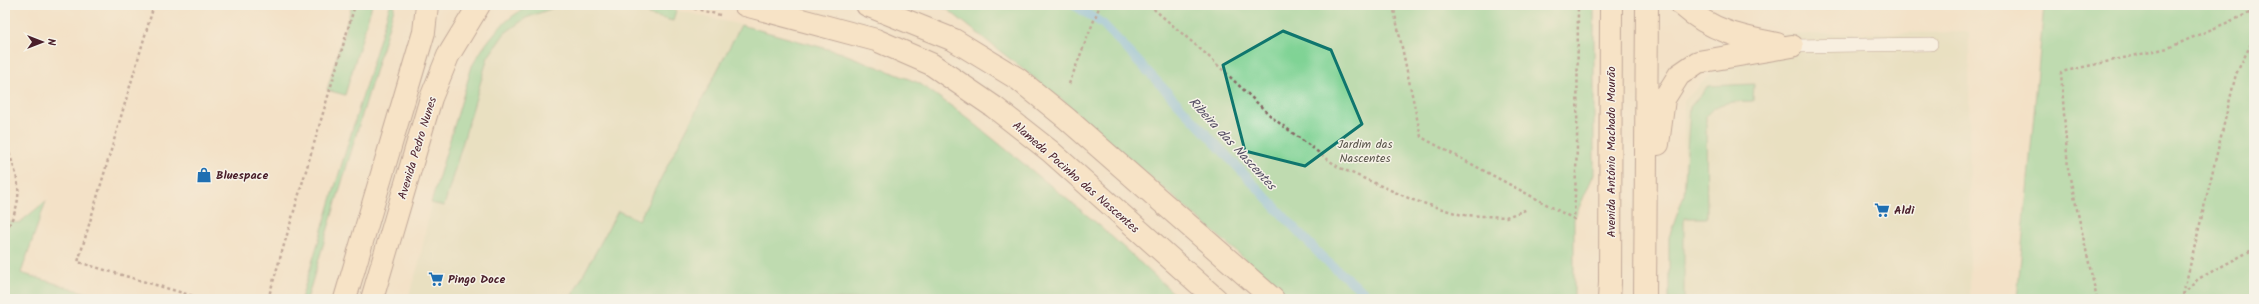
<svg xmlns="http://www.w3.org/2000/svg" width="2259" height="304" viewBox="0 0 2259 304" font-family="Kalam,sans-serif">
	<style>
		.built { fill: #deddbb }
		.green { fill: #80d395; stroke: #657960 }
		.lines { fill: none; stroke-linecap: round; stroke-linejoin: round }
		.stream { stroke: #6ebce9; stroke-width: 9 }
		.lane-casing { stroke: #856362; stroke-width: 14 }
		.secondary-casing { stroke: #856362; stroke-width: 24 }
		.path { stroke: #856362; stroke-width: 2.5; stroke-dasharray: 3 3; stroke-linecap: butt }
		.lane { stroke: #fff; stroke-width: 13 }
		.secondary { stroke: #fde5c5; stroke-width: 22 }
		.marked { fill: none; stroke: #0f766e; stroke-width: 3; stroke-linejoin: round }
		.labels { text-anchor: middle; stroke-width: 3; stroke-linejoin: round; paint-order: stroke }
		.park-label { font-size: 12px; fill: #5a554b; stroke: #f7f3e8 }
		.street-label { font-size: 12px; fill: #4a1f2b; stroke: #f7f3e8 }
		.poi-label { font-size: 12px; font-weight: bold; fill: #4a1f2b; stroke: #f7f3e8; text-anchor: start }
		.water-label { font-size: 13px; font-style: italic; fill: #554e64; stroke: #f7f3e8 }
	</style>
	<rect width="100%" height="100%" fill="#f7f3e8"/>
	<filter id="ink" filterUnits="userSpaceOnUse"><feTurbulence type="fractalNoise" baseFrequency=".025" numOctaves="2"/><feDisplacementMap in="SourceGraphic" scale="8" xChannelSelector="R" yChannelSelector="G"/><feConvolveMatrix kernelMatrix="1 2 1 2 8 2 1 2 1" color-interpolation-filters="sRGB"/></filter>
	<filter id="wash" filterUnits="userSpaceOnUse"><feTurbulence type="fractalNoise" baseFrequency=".012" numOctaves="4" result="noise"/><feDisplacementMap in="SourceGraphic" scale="16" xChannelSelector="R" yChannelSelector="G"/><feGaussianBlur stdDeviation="0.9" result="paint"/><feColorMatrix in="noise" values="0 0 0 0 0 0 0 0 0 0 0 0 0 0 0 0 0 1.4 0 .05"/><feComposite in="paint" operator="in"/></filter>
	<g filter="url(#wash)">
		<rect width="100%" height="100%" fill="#f3e1c7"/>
		<!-- built -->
		<g class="built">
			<polygon points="532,5 654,5 741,25 600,299 408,299 420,259 431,203 472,66 482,48 499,26 519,11"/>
			<polygon points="1969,32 1970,299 1684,299 1684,101 1750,35"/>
		</g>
		<!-- green -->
		<g class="green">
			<polygon points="352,5 372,5 345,95 327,90"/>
			<polygon points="390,5 395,5 307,299 301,299"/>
			<path d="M532 5H561L526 18 505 33 488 57 444 206 431 203 472 66C487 40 504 17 532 5Z"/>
			<polygon points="626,5 654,5 676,10 673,21 648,15 649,11"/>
			<polygon points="935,5 1594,5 1594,174 1574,219 1574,299 1291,299 1063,101 947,9"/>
			<polygon points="2044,5 2254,5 2254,299 2017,299"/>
			<polygon points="741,25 842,53 919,83 965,116 1099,225 1180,299 570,299 618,211 639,220"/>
			<path d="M1754 84 1753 101C1735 102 1718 100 1706 116L1707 218H1684V299H1669V237L1684 195 1690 107 1708 86Z"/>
			<polygon points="46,201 21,273 106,299 5,299 5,221 19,223"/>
		</g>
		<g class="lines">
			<!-- stream -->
			<polyline class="stream" points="1074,5 1103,24 1324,259 1372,299"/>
		</g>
	</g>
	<g filter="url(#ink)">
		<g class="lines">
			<!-- lane casing -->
			<g class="lane-casing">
				<polyline id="lane" points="1792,46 1931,44"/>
			</g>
			<!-- secondary casing -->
			<g class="secondary-casing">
				<g id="secondary">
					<polyline points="745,5 876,40 931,64 994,107 1050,151 1216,299"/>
					<polyline points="867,5 954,40 1018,79 1066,118 1273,299"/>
					<path d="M1682 5C1711 31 1740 37 1777 44"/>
					<polyline points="1658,144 1664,99 1679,75 1698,62 1792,46"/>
					<polyline points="345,299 424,32 427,5"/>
					<polyline points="372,299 431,98 448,56 479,5"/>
					<polyline points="1609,299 1610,283 1611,5"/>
					<polyline points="1645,299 1647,5"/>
				</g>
			</g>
			<!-- path -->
			<g class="path">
				<polyline points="154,5 78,262 203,299"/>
				<polyline points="1149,5 1206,54 1274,119 1338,167 1413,200 1462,215 1506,217 1528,209"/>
				<polyline points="1393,5 1421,137 1574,219 1577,147 1578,5"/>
				<polyline points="688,7 720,15"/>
				<polyline points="1069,84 1100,5"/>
				<path d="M5 142C18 178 27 196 5 232"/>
				<polyline points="2183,295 2236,74 2254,38"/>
				<polyline points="268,299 355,5"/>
				<polyline points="2097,299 2068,169 2061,72 2168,48 2254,11"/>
				<polyline points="2179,299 2198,279 2254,249"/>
			</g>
			<!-- lane -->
			<use href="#lane" class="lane"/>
			<!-- secondary -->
			<use href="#secondary" class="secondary"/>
		</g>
	</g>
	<!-- marked area -->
	<path d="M0 0H2259V304H0ZM1283 31 1331 50 1362 124 1305 166 1245 151 1223 65Z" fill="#f3e1c7" fill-opacity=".55" fill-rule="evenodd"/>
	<path class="marked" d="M1283 31 1331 50 1362 124 1305 166 1245 151 1223 65Z"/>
	<!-- icons -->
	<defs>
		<g id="shop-bare" transform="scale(1.2)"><path d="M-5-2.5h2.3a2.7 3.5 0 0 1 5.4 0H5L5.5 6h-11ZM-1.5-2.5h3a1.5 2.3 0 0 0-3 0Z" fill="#1f6fb2" stroke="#f7f3e8" stroke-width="2.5" paint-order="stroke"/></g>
		<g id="supermarket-bare" transform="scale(1.2)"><path d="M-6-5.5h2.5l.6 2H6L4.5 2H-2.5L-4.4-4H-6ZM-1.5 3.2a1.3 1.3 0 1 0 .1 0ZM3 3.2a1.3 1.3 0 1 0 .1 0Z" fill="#1f6fb2" stroke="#f7f3e8" stroke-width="2.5" paint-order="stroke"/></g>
	</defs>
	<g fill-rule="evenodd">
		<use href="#shop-bare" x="204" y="175"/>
		<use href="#supermarket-bare" x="1882" y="210"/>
		<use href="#supermarket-bare" x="436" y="279"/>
	</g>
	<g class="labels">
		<!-- park labels -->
		<g class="park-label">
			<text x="1365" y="148">Jardim das<tspan x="1365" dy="14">Nascentes</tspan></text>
		</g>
		<!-- street labels -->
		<g class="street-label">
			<text transform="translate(417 148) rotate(-73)" y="4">Avenida Pedro Nunes</text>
			<text transform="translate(1611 152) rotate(-90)" y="4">Avenida António Machado Mourão</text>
			<text transform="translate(1076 177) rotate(41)" y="4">Alameda Pocinho das Nascentes</text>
		</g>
		<!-- poi labels -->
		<g class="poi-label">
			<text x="216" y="179">Bluespace</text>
			<text x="1894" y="214">Aldi</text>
			<text x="448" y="283">Pingo Doce</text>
		</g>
		<!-- water labels -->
		<g class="water-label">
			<text transform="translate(1233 143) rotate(47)" y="5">Ribeira das Nascentes</text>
		</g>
	</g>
	<!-- margin -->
	<rect width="2259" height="304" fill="none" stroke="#f7f3e8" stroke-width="20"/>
	<!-- north arrow -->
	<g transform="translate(42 42) rotate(90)" stroke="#f7f3e8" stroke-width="3" paint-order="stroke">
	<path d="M0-3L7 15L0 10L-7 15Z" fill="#4a1f2b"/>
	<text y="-6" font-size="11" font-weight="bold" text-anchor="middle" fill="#4a1f2b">N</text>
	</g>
</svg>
